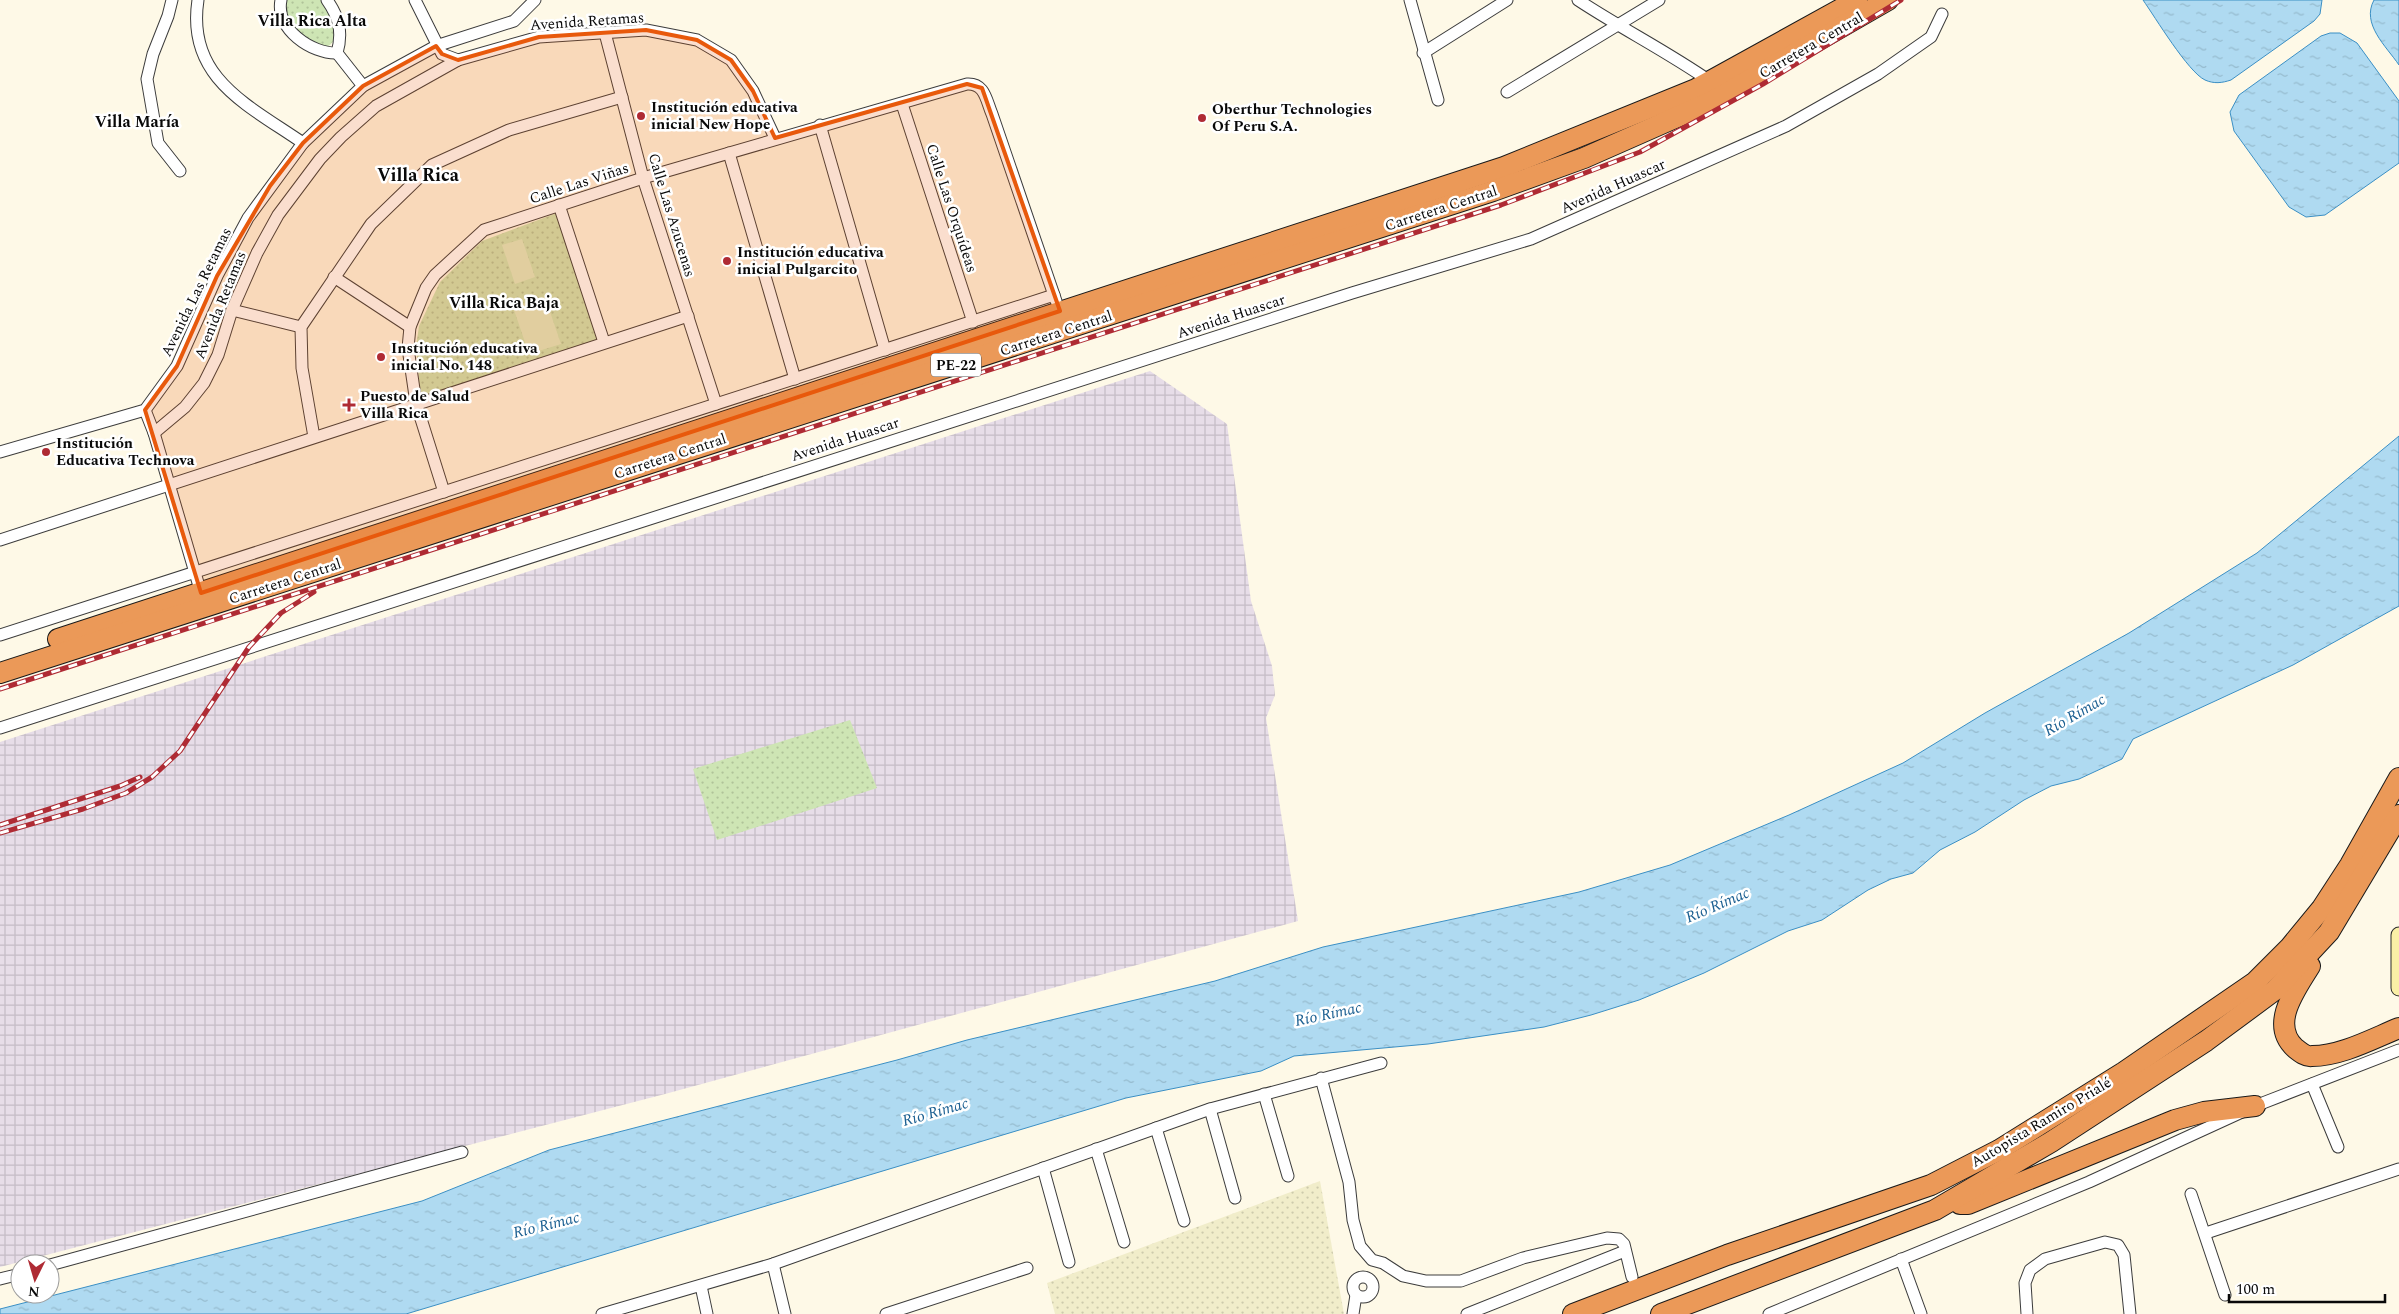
<svg xmlns="http://www.w3.org/2000/svg" width="2399" height="1314" viewBox="0 0 2399 1314" font-family="Spectral,serif">
	<style>
		.industrial { fill: url(#industrial-grid) }
		.farmland { fill: url(#farmland-dots) }
		.park { fill: url(#park-dots) }
		.pitch { fill: #e0ecc5 }
		.water { fill: url(#water-ripples); stroke: #3b8fc4 }
		.lines { fill: none; stroke-linecap: round; stroke-linejoin: round }
		.street-casing { stroke: #3c3c3c; stroke-width: 13 }
		.secondary-casing { stroke: #2b2b2b; stroke-width: 17 }
		.highway-casing { stroke: #1a1a1a; stroke-width: 22 }
		.street { stroke: #fff; stroke-width: 11 }
		.secondary { stroke: #faefa6; stroke-width: 15 }
		.highway { stroke: #eb9958; stroke-width: 20 }
		.rail-casing { stroke: #af2b34; stroke-width: 5 }
		.rail { stroke: #fff; stroke-width: 3; stroke-dasharray: 9; stroke-linecap: butt }
		.marked { fill: #e8590c; fill-opacity: 0.2; stroke: #e8590c; stroke-width: 4; stroke-linejoin: round }
		.poi-dot { fill: #af2b34; stroke: #fff; stroke-width: 2 }
		.labels { text-anchor: middle; stroke-width: 5; stroke-linejoin: round; paint-order: stroke }
		.shield { fill: #fff; stroke: #535353; stroke-width: 1 }
		.shield-label { font-size: 14px; font-weight: bold; fill: #090909 }
		.street-label { font-size: 15px; fill: #090909; stroke: #fff }
		.poi-label { font-size: 15px; font-weight: bold; fill: #090909; stroke: #fff; text-anchor: start }
		.neighbourhood-label { font-size: 16px; font-weight: bold; fill: #090909; stroke: #fff }
		.water-label { font-size: 16px; font-style: italic; fill: #1c6092; stroke: #fff }
		.quarter-label { font-size: 18px; font-weight: bold; fill: #090909; stroke: #fff }
	</style>
	<defs>
		<pattern id="industrial-grid" width="8" height="8" patternUnits="userSpaceOnUse" patternTransform="scale(1.25)"><rect width="8" height="8" fill="#e7dde8"/><path d="M0 4h8M4 0v8" fill="none" stroke="#c5bcc6"/></pattern>
		<pattern id="farmland-dots" width="8" height="8" patternUnits="userSpaceOnUse" patternTransform="scale(1.25)"><rect width="8" height="8" fill="#f1edca"/><path d="M2 2h.1M6 6h.1" fill="none" stroke="#cdcaac" stroke-width="1.8" stroke-linecap="round"/></pattern>
		<pattern id="park-dots" width="8" height="8" patternUnits="userSpaceOnUse" patternTransform="scale(1.25)"><rect width="8" height="8" fill="#cee5b4"/><path d="M2 2h.1M6 6h.1" fill="none" stroke="#b0c399" stroke-width="1.8" stroke-linecap="round"/></pattern>
		<pattern id="water-ripples" width="26" height="14" patternUnits="userSpaceOnUse" patternTransform="scale(1.25)"><rect width="26" height="14" fill="#afdaf1"/><path d="M2 4q2-2 4 0t4 0M15 11q2-2 4 0t4 0" fill="none" stroke="#95bacd"/></pattern>
	</defs>
	<rect width="100%" height="100%" fill="#fef9e7"/>
	<!-- industrial -->
	<polygon class="industrial" points="1150,371 1227,424 1251,601 1272,666 1275,695 1266,718 1298,921 665,1094 0,1267 0,742"/>
	<!-- farmland -->
	<polygon class="farmland" points="1320,1181 1344,1314 1055,1314 1047,1283"/>
	<!-- park -->
	<g class="park">
		<path d="M287 0H322C332 14 346 35 327 47 303 42 290 29 285 5Z"/>
		<polygon points="557,213 599,341 421,399 416,347 419,326 440,282 482,241"/>
		<polygon points="850,720 877,788 717,840 693,769"/>
	</g>
	<!-- pitch -->
	<g class="pitch">
		<polygon points="522,239 535,277 515,284 502,245"/>
		<polygon points="545,297 561,344 529,354 513,307"/>
	</g>
	<!-- water -->
	<g class="water">
		<path d="M2143 0H2322L2320 14 2314 21 2231 80C2222 83 2214 84 2205 80 2188 72 2155 17 2143 0Z"/>
		<path d="M2374 0H2399V65C2386 46 2361 24 2374 0Z"/>
		<polygon points="2330,33 2340,33 2357,43 2399,101 2399,163 2325,215 2306,217 2289,207 2234,131 2230,112 2239,95 2321,36"/>
		<polygon points="2399,436 2399,606 2293,665 2133,739 2122,759 2079,779 2051,786 2024,800 1975,832 1940,850 1913,873 1891,879 1868,890 1822,920 1788,931 1704,973 1639,1000 1591,1015 1544,1027 1428,1044 1294,1056 1261,1071 1126,1098 406,1314 0,1314 0,1309 422,1201 549,1150 897,1060 967,1040 1215,981 1323,947 1579,892 1670,865 1789,815 1903,763 1985,713 2129,633 2257,553"/>
	</g>
	<g class="lines">
		<!-- street casing -->
		<g class="street-casing">
			<g id="street">
				<polyline points="172,0 168,16 153,54 147,79 158,143 180,171"/>
				<path d="M198 0C186 78 248 105 303 143"/>
				<path d="M281 0C275 29 312 54 337 53"/>
				<path d="M327 0C339 17 343 32 337 53"/>
				<polyline points="415,0 442,54 458,60"/>
				<polyline points="1410,0 1438,100"/>
				<path d="M1578 0C1622 29 1668 52 1711 82"/>
				<polyline points="605,33 643,178 716,404"/>
				<polyline points="337,53 363,86"/>
				<polyline points="1423,53 1507,0"/>
				<polyline points="1507,92 1659,0"/>
				<polyline points="902,104 973,322"/>
				<polyline points="820,125 885,350"/>
				<polyline points="729,153 795,379"/>
				<polyline points="559,205 604,342"/>
				<polyline points="334,277 410,327"/>
				<polyline points="232,310 301,327"/>
				<polyline points="145,410 154,433 201,593"/>
				<polyline points="154,433 185,407 204,383 218,355 232,310 257,253 278,215 320,159 341,137 376,106 458,60 539,37 646,30 697,40 731,60 753,91 775,138"/>
				<polyline points="314,437 302,368 301,327 371,224 432,165 509,130 622,97"/>
				<polyline points="0,452 145,410 177,366 217,276 248,218 303,143 363,86 436,46 514,21 535,0"/>
				<path d="M444 492 416 403 408 348 410 327 426 288 435 275 484 230 643 178 967 84C985 83 986 100 992 114L1056 301"/>
				<polyline points="0,540 688,316"/>
				<polyline points="0,635 1054,295"/>
				<polyline points="0,728 1352,293 1531,239 1786,126 1878,74 1931,37 1942,14"/>
				<polyline points="1321,1078 1349,1182 1353,1220 1360,1246 1372,1260 1383,1263 1403,1276 1426,1281 1461,1281 1523,1258 1607,1238 1619,1239 1624,1244 1632,1277"/>
				<polyline points="2312,1084 2338,1147"/>
				<polyline points="1264,1094 1288,1176"/>
				<polyline points="1210,1109 1235,1198"/>
				<polyline points="1156,1128 1184,1221"/>
				<polyline points="1096,1149 1124,1242"/>
				<polyline points="1043,1168 1069,1262"/>
				<polyline points="2191,1194 2225,1295"/>
				<polyline points="2206,1233 2399,1169"/>
				<polyline points="1901,1259 1921,1314"/>
				<polyline points="773,1264 785,1314"/>
				<polyline points="50,1265 462,1152"/>
				<circle cx="1363" cy="1287" r="10"/>
				<polyline points="0,1279 20,1274"/>
				<polyline points="701,1286 707,1314"/>
				<polyline points="602,1314 773,1264 1210,1109 1381,1063"/>
				<polyline points="886,1314 1027,1268"/>
				<polyline points="1353,1314 1356,1295"/>
				<polyline points="1467,1314 1625,1251"/>
				<polyline points="1769,1314 2089,1182 2255,1106 2399,1050"/>
				<polyline points="2027,1314 2025,1283 2030,1270 2045,1259 2105,1242 2118,1245 2124,1255 2130,1314"/>
			</g>
		</g>
		<!-- secondary casing -->
		<g class="secondary-casing">
			<polyline id="secondary" points="2399,935 2399,988"/>
		</g>
		<!-- highway casing -->
		<g class="highway-casing">
			<g id="highway">
				<polyline points="58,639 1504,167 1696,89 1857,0"/>
				<polyline points="0,673 1493,191 1584,158 1711,102 1888,0"/>
				<path d="M2310 966C2296 989 2269 1024 2295 1048 2300 1052 2306 1057 2312 1056 2341 1056 2372 1039 2399 1028"/>
				<polyline points="1960,1204 1968,1204 2175,1120 2204,1112 2255,1106"/>
				<polyline points="1573,1314 1727,1255 1931,1185 1999,1150 2124,1072 2255,982 2290,947 2322,908 2350,865 2399,778"/>
				<polyline points="1661,1314 1935,1210 2051,1142 2206,1041 2275,990 2329,932 2399,815"/>
			</g>
		</g>
		<!-- street -->
		<use href="#street" class="street"/>
		<!-- secondary -->
		<use href="#secondary" class="secondary"/>
		<!-- highway -->
		<use href="#highway" class="highway"/>
		<!-- rail casing -->
		<g class="rail-casing">
			<g id="rail">
				<polyline points="0,689 1501,205 1640,152 1763,84 1901,0"/>
				<polyline points="0,825 120,786 140,777"/>
				<polyline points="0,833 83,809 126,793 152,777 180,751 249,647 281,613 314,592"/>
			</g>
		</g>
		<!-- rail -->
		<use href="#rail" class="rail"/>
	</g>
	<!-- marked area -->
	<path class="marked" d="M646 30 697 40 731 60 753 91 775 138 967 84 982 88 1060 311 201 593 145 410 177 366 217 276 270 186 303 143 363 86 436 46 442 54 458 60 539 37Z"/>
	<!-- markers -->
	<g class="poi-dot">
		<circle cx="641" cy="116" r="5"/>
		<circle cx="1202" cy="118" r="5"/>
		<circle cx="727" cy="261" r="5"/>
		<circle cx="381" cy="357" r="5"/>
		<path d="M346.5 397.5h5v5h5v5h-5v5h-5v-5h-5v-5h5z"/>
		<circle cx="46" cy="452" r="5"/>
	</g>
	<g class="labels">
		<!-- shield labels -->
		<rect class="shield" x="931" y="353.5" width="50" height="23" rx="4"/>
		<g class="shield-label">
			<text x="956" y="370">PE-22</text>
		</g>
		<!-- street labels -->
		<g class="street-label">
			<text transform="translate(587 21) rotate(-4)" y="5">Avenida Retamas</text>
			<text transform="translate(1811 45) rotate(-30)" y="5">Carretera Central</text>
			<text transform="translate(579 183) rotate(-18)" y="5">Calle Las Viñas</text>
			<text transform="translate(1613 186) rotate(-24)" y="5">Avenida Huascar</text>
			<text transform="translate(952 208) rotate(72)" y="5">Calle Las Orquídeas</text>
			<text transform="translate(1441 208) rotate(-18)" y="5">Carretera Central</text>
			<text transform="translate(672 215) rotate(73)" y="5">Calle Las Azucenas</text>
			<text transform="translate(196 292) rotate(-64)" y="5">Avenida Las Retamas</text>
			<text transform="translate(220 305) rotate(-68)" y="5">Avenida Retamas</text>
			<text transform="translate(1231 316) rotate(-18)" y="5">Avenida Huascar</text>
			<text transform="translate(1056 333) rotate(-18)" y="5">Carretera Central</text>
			<text transform="translate(845 439) rotate(-18)" y="5">Avenida Huascar</text>
			<text transform="translate(670 456) rotate(-18)" y="5">Carretera Central</text>
			<text transform="translate(285 581) rotate(-18)" y="5">Carretera Central</text>
			<text transform="translate(2041 1122) rotate(-31)" y="5">Autopista Ramiro Prialé</text>
		</g>
		<!-- poi labels -->
		<g class="poi-label">
			<text x="651" y="112">Institución educativa<tspan x="651" dy="17">inicial New Hope</tspan></text>
			<text x="1212" y="114">Oberthur Technologies<tspan x="1212" dy="17">Of Peru S.A.</tspan></text>
			<text x="737" y="257">Institución educativa<tspan x="737" dy="17">inicial Pulgarcito</tspan></text>
			<text x="391" y="353">Institución educativa<tspan x="391" dy="17">inicial No. 148</tspan></text>
			<text x="360" y="401">Puesto de Salud<tspan x="360" dy="17">Villa Rica</tspan></text>
			<text x="56" y="448">Institución<tspan x="56" dy="17">Educativa Technova</tspan></text>
		</g>
		<!-- neighbourhood labels -->
		<g class="neighbourhood-label">
			<text x="312" y="26">Villa Rica Alta</text>
			<text x="137" y="127">Villa María</text>
			<text x="504" y="308">Villa Rica Baja</text>
		</g>
		<!-- water labels -->
		<g class="water-label">
			<text transform="translate(2074 714) rotate(-30)" y="6">Río Rímac</text>
			<text transform="translate(1717 904) rotate(-23)" y="6">Río Rímac</text>
			<text transform="translate(1328 1013) rotate(-12)" y="6">Río Rímac</text>
			<text transform="translate(935 1111) rotate(-16)" y="6">Río Rímac</text>
			<text transform="translate(546 1224) rotate(-14)" y="6">Río Rímac</text>
		</g>
		<!-- quarter labels -->
		<g class="quarter-label">
			<text x="418" y="181">Villa Rica</text>
		</g>
	</g>
	<!-- north arrow -->
	<g transform="translate(35 1279) rotate(185)"><circle r="24" fill="#ffffff" stroke="#9d9d9d"/>
	<path d="M0-4L9 19L0 12L-9 19Z" fill="#af2b34"/>
	<text y="-8" font-size="14" font-weight="bold" text-anchor="middle" fill="#090909">N</text>
	</g>
	<!-- scale -->
	<path d="M2229 1294v8h156v-8" fill="none" stroke="#090909" stroke-width="2.5"/>
	<text x="2236" y="1294" font-size="15" fill="#090909" stroke="#ffffff" stroke-width="4" paint-order="stroke">100 m</text>
</svg>
